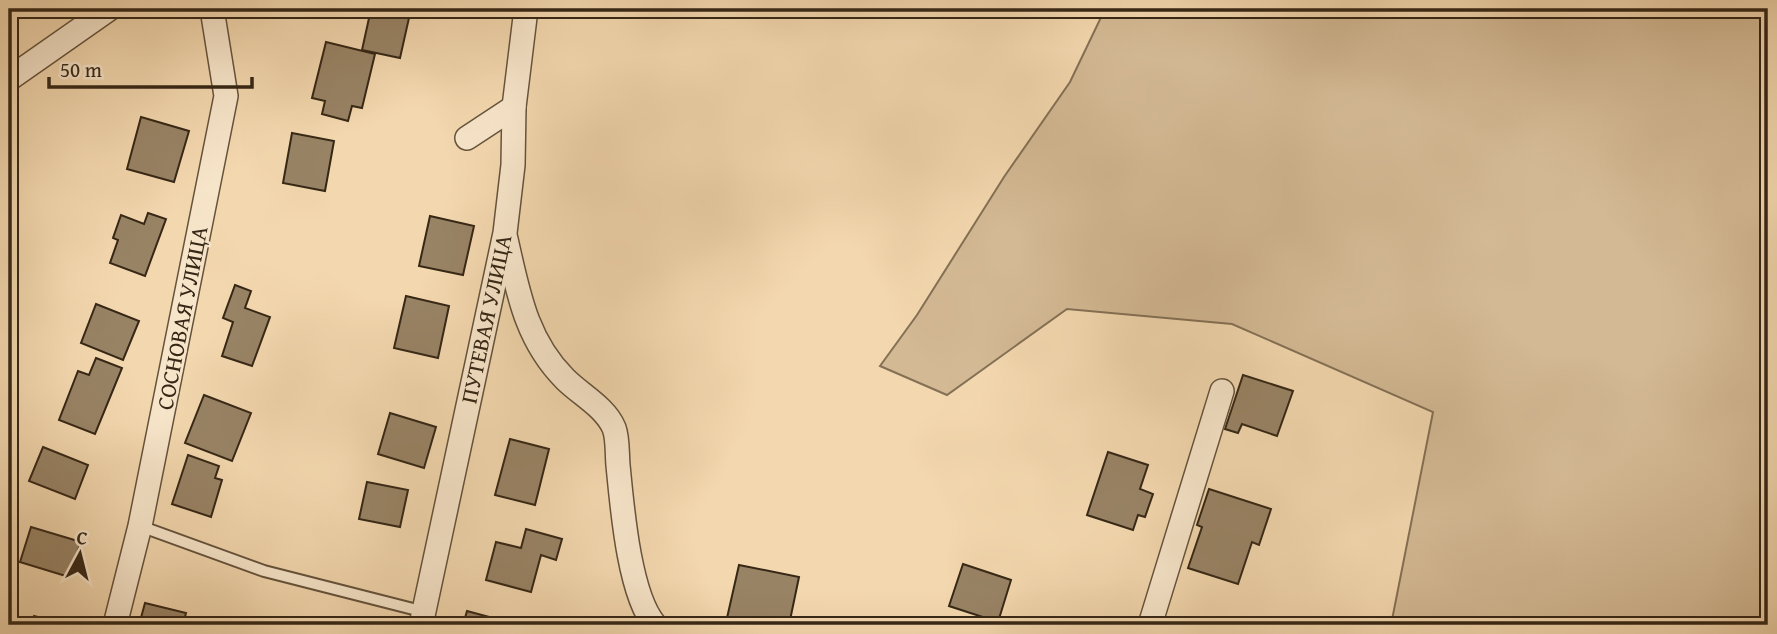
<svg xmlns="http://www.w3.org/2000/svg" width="1777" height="634" viewBox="0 0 1777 634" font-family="'Gentium Book Plus',serif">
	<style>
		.green { fill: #d3b994; stroke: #847055; stroke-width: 2 }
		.building { fill: #988365; stroke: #362716; stroke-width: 2 }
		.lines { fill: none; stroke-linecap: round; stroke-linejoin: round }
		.service-casing { stroke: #65533c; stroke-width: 14 }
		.minor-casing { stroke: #65533c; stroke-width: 26 }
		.service { stroke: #f7e5ca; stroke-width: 10 }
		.minor { stroke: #f7e5ca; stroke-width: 23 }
		.labels { text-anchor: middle; stroke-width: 5; stroke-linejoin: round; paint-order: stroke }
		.street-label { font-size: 23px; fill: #362716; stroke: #f7e5ca }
	</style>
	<rect width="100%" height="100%" fill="#f3d7ae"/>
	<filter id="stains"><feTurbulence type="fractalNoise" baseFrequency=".00286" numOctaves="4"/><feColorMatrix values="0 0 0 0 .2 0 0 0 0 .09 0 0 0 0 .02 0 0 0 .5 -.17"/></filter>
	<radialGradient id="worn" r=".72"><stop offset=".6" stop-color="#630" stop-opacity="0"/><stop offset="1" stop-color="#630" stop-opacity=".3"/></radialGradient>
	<!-- green -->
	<polygon class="green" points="1105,9 1768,9 1768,625 1391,625 1433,412 1232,324 1067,309 947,395 880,366 917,315 1004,177 1070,82"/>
	<!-- building -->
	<g class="building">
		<polygon points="371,9 411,9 400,58 362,50"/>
		<polygon points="326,42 375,54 362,108 352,106 348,121 322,114 325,101 312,98"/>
		<polygon points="141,117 189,131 174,182 127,169"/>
		<polygon points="292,133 334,141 325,191 283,183"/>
		<polygon points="148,213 166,219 145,276 110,263 118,240 113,238 121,215 144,224"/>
		<polygon points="430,216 474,226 463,275 419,266"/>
		<polygon points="235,285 251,291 245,308 270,317 252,366 222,356 233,322 223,318"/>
		<polygon points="406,296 449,306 438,358 394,348"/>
		<polygon points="96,304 139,321 123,360 81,343"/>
		<polygon points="96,358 122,368 95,434 59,420 78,371 89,375"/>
		<polygon points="1243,375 1293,391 1277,436 1242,424 1238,433 1225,429"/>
		<polygon points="204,395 251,413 232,461 185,443"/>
		<polygon points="390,413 436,427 424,468 378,454"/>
		<polygon points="510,439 549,449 535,505 495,495"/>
		<polygon points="43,447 88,465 75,499 29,481"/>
		<polygon points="1108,452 1148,465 1140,489 1153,494 1145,517 1138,515 1133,530 1087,515"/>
		<polygon points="188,455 219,466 215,478 222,480 211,517 172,504"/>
		<polygon points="367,482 408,490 400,527 359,519"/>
		<polygon points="1209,489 1271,509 1259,545 1252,542 1238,584 1188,568 1202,527 1197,525"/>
		<polygon points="31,527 81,542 69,577 20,562"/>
		<polygon points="526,529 562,539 556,560 541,555 531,592 486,580 496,542 521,548"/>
		<polygon points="963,564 1011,580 998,622 949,606"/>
		<polygon points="739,565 799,577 789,625 763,625 727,618"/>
		<polygon points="145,603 186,613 183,625 139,625"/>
		<polygon points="467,611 515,624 515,625 463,625"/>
		<polygon points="34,616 70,625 31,625"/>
	</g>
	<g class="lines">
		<!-- service casing -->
		<g class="service-casing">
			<polyline id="service" points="140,526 264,571 425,612"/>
		</g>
		<!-- minor casing -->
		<g class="minor-casing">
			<g id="minor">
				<polyline points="9,79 109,9"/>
				<polyline points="467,138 514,107"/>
				<path d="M506 239C518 292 526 340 565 379 581 395 605 407 614 428 618 438 617 455 618 465 622 506 629 595 655 625"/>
				<polyline points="115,625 140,526 226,96 212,9"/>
				<polyline points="421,625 505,233 513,165 514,107 526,9"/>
				<polyline points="1150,625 1222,391"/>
			</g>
		</g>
		<!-- service -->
		<use href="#service" class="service"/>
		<!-- minor -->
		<use href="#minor" class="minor"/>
	</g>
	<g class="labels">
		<!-- street labels -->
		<g class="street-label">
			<text transform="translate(182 318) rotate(-79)" y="8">СОСНОВАЯ УЛИЦА</text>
			<text transform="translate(486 319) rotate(-78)" y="8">ПУТЕВАЯ УЛИЦА</text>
		</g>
	</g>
	<!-- margin -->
	<rect width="1777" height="634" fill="none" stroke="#f3d7ae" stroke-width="35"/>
	<rect x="10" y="10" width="1756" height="613" fill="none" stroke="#362716" stroke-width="3.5"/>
	<rect x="18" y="18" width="1742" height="599" fill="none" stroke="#362716" stroke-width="2"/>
	<!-- north arrow -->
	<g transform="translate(80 554) rotate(7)" stroke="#f7e5ca" stroke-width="5" paint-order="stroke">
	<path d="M0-5L12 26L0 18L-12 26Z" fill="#362716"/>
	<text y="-10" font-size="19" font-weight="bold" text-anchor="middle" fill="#362716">С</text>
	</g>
	<!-- scale -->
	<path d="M49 77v10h203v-10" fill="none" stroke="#362716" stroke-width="3.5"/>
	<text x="60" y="77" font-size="21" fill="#362716" stroke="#f7e5ca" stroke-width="5" paint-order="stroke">50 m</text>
	<rect width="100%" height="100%" filter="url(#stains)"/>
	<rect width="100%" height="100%" fill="url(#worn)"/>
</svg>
